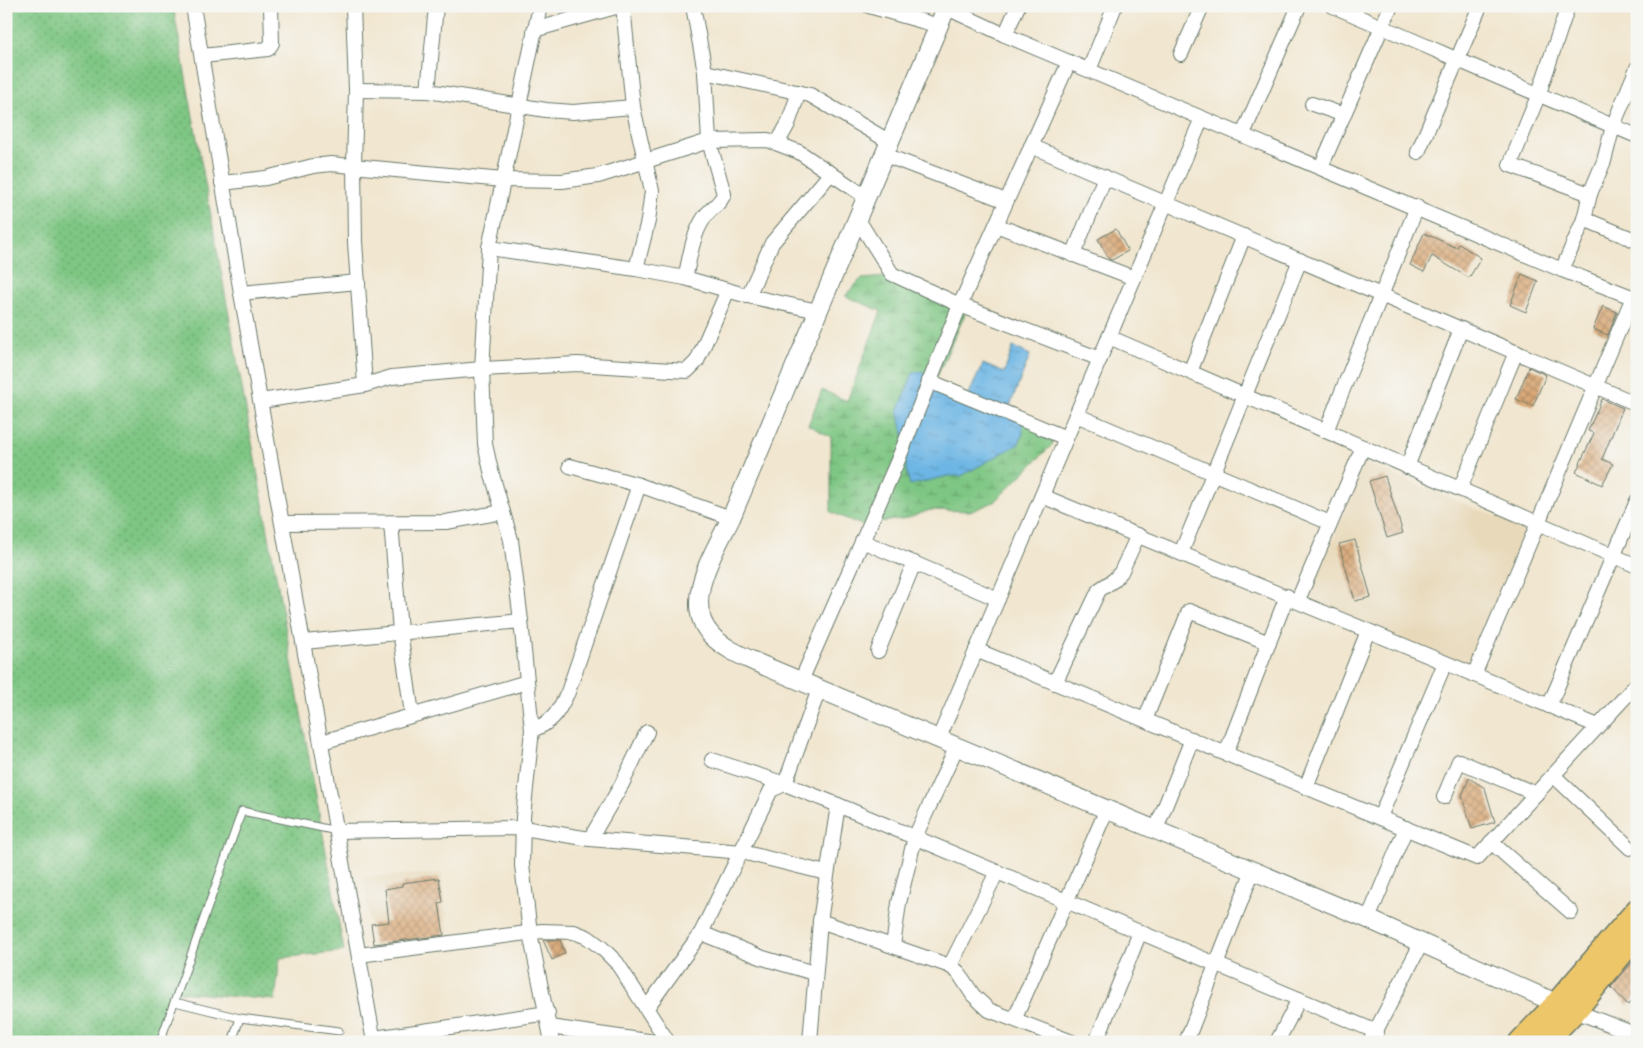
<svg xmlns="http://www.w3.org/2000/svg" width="1643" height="1048" viewBox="0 0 1643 1048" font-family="'Gochi Hand',sans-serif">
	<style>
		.built { fill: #e8d9ba }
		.grass { fill: url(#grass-dots); stroke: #4e825c }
		.wetland { fill: url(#wetland-marsh); stroke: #4e825c }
		.water { fill: url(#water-ripples); stroke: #46798c }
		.building { fill: url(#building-cross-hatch) }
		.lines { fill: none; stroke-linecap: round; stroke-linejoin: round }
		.service-casing { stroke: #68786a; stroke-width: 9 }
		.minor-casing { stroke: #68786a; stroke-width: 16 }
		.tertiary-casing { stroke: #68786a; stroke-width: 20 }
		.primary-casing { stroke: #68786a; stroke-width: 25 }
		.service { stroke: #fff; stroke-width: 7 }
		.minor { stroke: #fff; stroke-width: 14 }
		.tertiary { stroke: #fff; stroke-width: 18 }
		.primary { stroke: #ecc669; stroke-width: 22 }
	</style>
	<defs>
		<pattern id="grass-dots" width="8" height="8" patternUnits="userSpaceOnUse" patternTransform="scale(1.25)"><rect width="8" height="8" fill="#7ec683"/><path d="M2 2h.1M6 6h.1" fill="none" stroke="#67a26c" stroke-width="1.8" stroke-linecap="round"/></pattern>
		<pattern id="wetland-marsh" width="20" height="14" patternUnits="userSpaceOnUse" patternTransform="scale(1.25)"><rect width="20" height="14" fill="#7ec683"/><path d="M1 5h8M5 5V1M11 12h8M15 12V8" fill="none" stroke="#67a26c"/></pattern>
		<pattern id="water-ripples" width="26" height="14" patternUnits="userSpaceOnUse" patternTransform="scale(1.25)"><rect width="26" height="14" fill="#6cb5e4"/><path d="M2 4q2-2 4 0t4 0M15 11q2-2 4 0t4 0" fill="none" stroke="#5894ba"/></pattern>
		<pattern id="building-cross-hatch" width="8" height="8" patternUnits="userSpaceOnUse" patternTransform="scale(1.25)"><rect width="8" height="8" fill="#d9a876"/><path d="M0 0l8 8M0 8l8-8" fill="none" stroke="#af8a62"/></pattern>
	</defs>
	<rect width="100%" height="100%" fill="#f6f6f2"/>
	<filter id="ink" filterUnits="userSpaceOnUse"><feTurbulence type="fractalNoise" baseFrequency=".02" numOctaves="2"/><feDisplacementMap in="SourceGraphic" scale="10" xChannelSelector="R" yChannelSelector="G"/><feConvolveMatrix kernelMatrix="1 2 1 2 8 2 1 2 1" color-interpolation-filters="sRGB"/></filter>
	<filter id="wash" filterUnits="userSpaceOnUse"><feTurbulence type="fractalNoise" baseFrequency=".0096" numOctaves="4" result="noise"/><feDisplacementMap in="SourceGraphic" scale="20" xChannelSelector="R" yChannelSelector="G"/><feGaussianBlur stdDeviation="1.12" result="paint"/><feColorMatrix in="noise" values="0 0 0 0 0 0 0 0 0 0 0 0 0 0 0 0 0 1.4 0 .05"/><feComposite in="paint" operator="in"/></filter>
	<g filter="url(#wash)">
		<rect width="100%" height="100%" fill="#f1e6cf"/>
		<!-- built -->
		<g class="built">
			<polygon points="1364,463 1525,528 1470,667 1308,602"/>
			<polygon points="441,873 449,940 373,949 364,877"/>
		</g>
		<!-- grass -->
		<polygon class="grass" points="6,6 173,6 344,951 280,958 275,1000 169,991 156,1042 6,1042"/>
		<!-- wetland -->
		<polygon class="wetland" points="886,277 965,314 935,381 968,396 983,364 1004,373 1013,347 1030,355 1009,408 1054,429 1052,445 994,502 972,511 930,510 908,518 861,525 831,512 831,437 808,425 822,390 847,401 881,311 845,296 861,279"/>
		<!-- water -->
		<polygon class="water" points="1013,347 1030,355 1009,408 1022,414 1023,433 1019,444 961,476 948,476 910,485 906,469 904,438 898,411 913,373 922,371 934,381 968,396 983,364 1004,373"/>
		<g id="blocks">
			<!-- building -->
			<g class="building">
				<polygon points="1116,229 1128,251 1112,260 1109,259 1098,239"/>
				<polygon points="1424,233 1457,248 1459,244 1481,258 1469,278 1432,256 1424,272 1410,265"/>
				<polygon points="1522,274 1538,281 1526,312 1510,305"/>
				<polygon points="1603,306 1617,312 1608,335 1593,329"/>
				<polygon points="1529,367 1546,375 1533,406 1516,399"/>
				<polygon points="1602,399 1623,408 1602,459 1613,464 1602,485 1576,472 1594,433 1588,431"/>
				<polygon points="1385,476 1403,533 1387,538 1369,481"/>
				<polygon points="1355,540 1371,597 1355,601 1339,544"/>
				<polygon points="1469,778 1485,788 1495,822 1472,829 1462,796"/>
				<polygon points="439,878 443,902 439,903 444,935 374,944 371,924 389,922 385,889 402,886 402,883"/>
				<polygon points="543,940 560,940 565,953 552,960"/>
				<polygon points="1637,957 1637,996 1628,1005 1611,987"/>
			</g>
		</g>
	</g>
	<g filter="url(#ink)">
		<use href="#blocks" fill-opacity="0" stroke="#68786a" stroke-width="1"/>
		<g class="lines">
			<!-- service casing -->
			<g class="service-casing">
				<g id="service">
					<polyline points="175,1002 240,1018"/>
					<polyline points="160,1042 242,811 337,831"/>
					<polyline points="232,1042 240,1018 339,1031"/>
				</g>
			</g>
			<!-- minor casing -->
			<g class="minor-casing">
				<g id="minor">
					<polyline points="193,6 241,293 374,1042"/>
					<polyline points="353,6 356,90 354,165 355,242 365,385"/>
					<polyline points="540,6 489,248 482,369 485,444 491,471 511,540 521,621 532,730 523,817 522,865 530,933 552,1042"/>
					<polyline points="623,6 633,107 652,191 648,221 636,269"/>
					<polyline points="869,6 939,26"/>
					<path d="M1333 6C1434 49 1535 94 1637 136"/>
					<polyline points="1568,6 1538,96 1510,165 1590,194"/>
					<polyline points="947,8 1005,35 1562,270 1637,299"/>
					<polyline points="534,30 619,6"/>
					<polyline points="1005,35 1018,6"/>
					<polyline points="1181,54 1202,6"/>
					<polyline points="202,56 268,49 272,43 271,6"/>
					<polyline points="1089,70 1115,6"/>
					<polyline points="705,72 810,95 890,142"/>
					<polyline points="356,90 428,91 546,110 573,112 633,107"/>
					<polyline points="428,91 436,6"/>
					<polyline points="1312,104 1344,115"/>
					<polyline points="1243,134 1299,6"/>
					<polyline points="778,142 788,124 799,92"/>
					<polyline points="1031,146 1637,404"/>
					<polyline points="1418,152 1480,6"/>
					<polyline points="885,155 1006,201"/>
					<polyline points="1321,167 1391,6"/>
					<polyline points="222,183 266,178 313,166 331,164 503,180 562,181 598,176 709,141 768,140 799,152 866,197"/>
					<polyline points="857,218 892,274 960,305 1100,359"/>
					<polyline points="1584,219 1637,241"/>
					<polyline points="996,225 1134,278"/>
					<polyline points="489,248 636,269 685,278 748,296 818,311"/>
					<polyline points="1073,255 1105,177"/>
					<polyline points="1562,270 1584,219 1590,194 1604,161 1613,126 1637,68"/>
					<path d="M685 278C690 258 692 236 704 218 710 208 720 205 724 194L709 141 705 72 693 6"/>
					<polyline points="241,293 358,282"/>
					<polyline points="748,296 772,243 831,173"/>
					<polyline points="1109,337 1637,566"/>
					<polyline points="1190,372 1244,236"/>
					<polyline points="929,381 1066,438"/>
					<polyline points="261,401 365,385 392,377 482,369 577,364 687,371 697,361 728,290"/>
					<polyline points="1076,415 1330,523"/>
					<polyline points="1326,431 1417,207"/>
					<polyline points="570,466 639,485 731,518"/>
					<polyline points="1407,467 1461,329"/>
					<polyline points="1460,489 1516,352"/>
					<polyline points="1042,496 1598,726"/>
					<polyline points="283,523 446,522 503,512"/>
					<polyline points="391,523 400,631 412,714"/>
					<polyline points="862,541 998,599"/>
					<polyline points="1181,553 1300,260"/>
					<polyline points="1298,600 1363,447"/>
					<polyline points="304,642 521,621"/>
					<polyline points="976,650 1477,858 1637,684"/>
					<polyline points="878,651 914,563"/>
					<polyline points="1474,675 1633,297"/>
					<polyline points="801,681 898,460 960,305 1069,62"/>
					<polyline points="1055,683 1099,590 1114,580 1121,572 1138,535"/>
					<polyline points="1549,706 1637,501"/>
					<polyline points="1145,720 1189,611 1269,643"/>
					<path d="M532 730C554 722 558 712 568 692L639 485"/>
					<polyline points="939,738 1202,118"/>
					<polyline points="322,742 527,682"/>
					<polyline points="1226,753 1287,596"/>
					<polyline points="712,760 785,784 838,805 1377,1032"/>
					<polyline points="1553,775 1630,848"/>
					<polyline points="1306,787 1368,631"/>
					<polyline points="1444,797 1459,761 1536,794"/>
					<polyline points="1380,817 1445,663"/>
					<polyline points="1156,829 1192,739"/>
					<polyline points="337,831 523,828 590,839 742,852 826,873"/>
					<polyline points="590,839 622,784 647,732"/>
					<polyline points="1491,842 1571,912"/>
					<polyline points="1368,919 1406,828"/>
					<polyline points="820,921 950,966 958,972 973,995 989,1010 1072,1042"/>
					<polyline points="701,933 763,958 814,973"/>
					<polyline points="893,946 899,903 915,837 957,746"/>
					<polyline points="359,955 542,931 574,932 587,937 602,948 617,963 668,1042"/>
					<polyline points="950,966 997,872"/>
					<polyline points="646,1009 701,933 771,790 785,784 819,689"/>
					<polyline points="1575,1011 1637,1035"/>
					<polyline points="1015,1018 1107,809"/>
					<polyline points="550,1027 654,1042"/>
					<polyline points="374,1038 548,1013"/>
					<polyline points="810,1042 820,921 838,805"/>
					<polyline points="1096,1042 1140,932"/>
					<polyline points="1186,1042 1253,870"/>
					<polyline points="1277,1042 1299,999"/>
					<polyline points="1370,1042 1422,942"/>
				</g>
			</g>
			<!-- tertiary casing -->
			<g class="tertiary-casing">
				<path id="tertiary" d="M947 6 731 518C715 551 680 603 712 636 724 648 740 655 755 662L1368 919 1567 1008"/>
			</g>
			<!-- primary casing -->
			<g class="primary-casing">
				<g id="primary">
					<polyline points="1520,1042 1556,1004 1637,910"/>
					<polyline points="1545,1042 1575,1011 1637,935"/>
				</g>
			</g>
			<!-- service -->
			<use href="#service" class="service"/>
			<!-- minor -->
			<use href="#minor" class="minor"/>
			<!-- tertiary -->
			<use href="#tertiary" class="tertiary"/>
			<!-- primary -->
			<use href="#primary" class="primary"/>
		</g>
	</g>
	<!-- margin -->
	<rect width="1643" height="1048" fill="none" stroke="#f6f6f2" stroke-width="25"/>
</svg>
